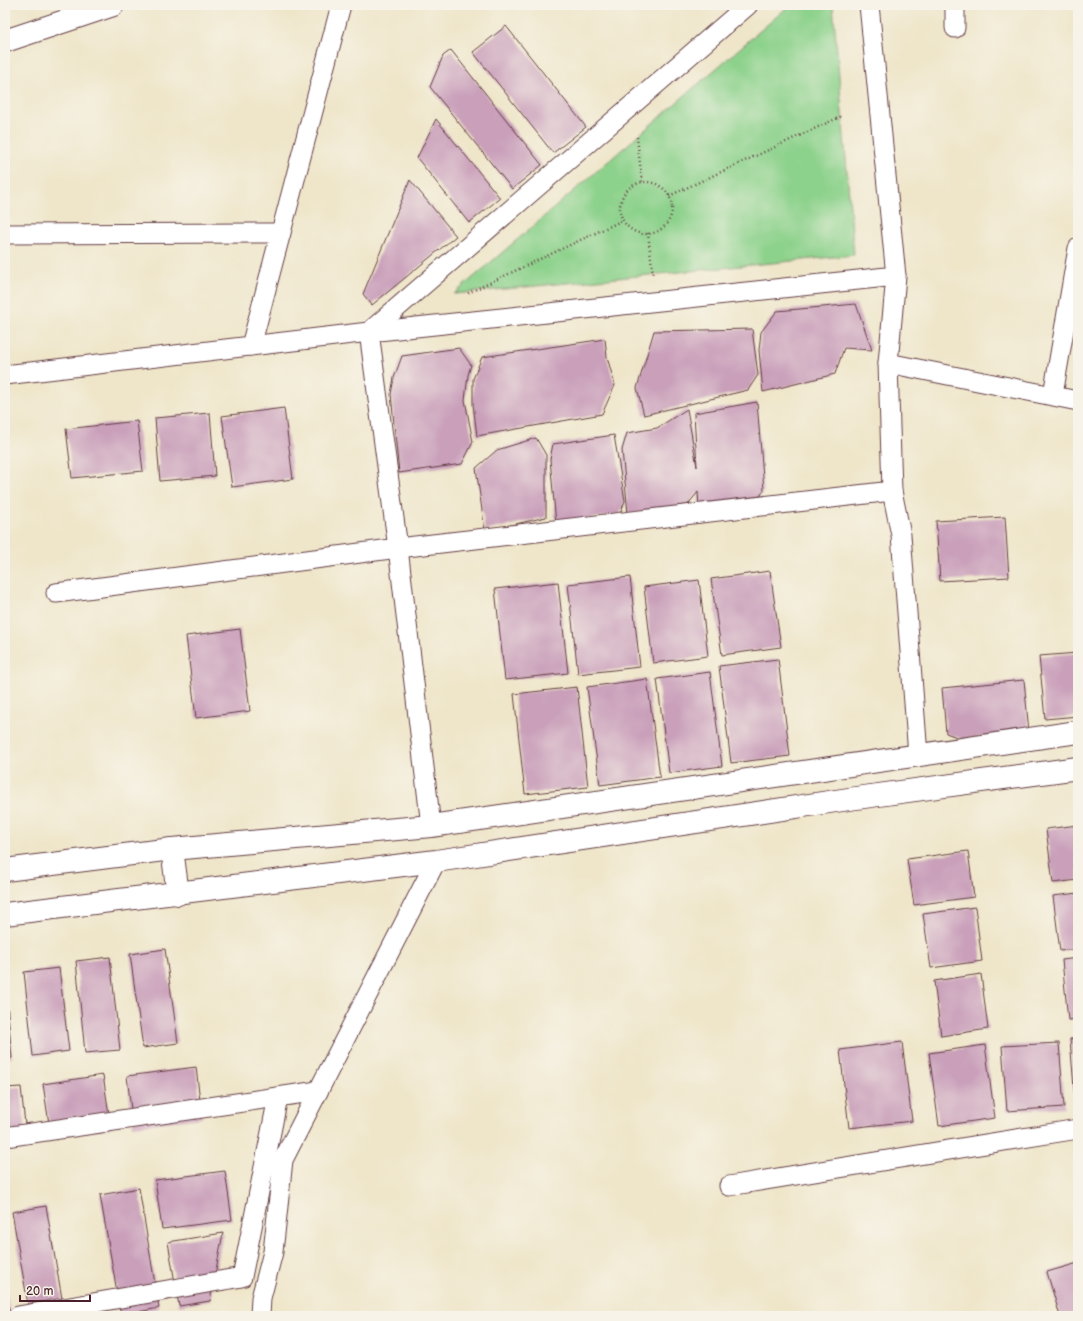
<svg xmlns="http://www.w3.org/2000/svg" width="1083" height="1321" viewBox="0 0 1083 1321" font-family="'Balsamiq Sans',sans-serif">
	<style>
		.green { fill: #8dd28c; stroke: #6c785c }
		.building { fill: #c99fba }
		.lines { fill: none; stroke-linecap: round; stroke-linejoin: round }
		.minor-casing { stroke: #633d43; stroke-width: 21 }
		.tertiary-casing { stroke: #633d43; stroke-width: 24 }
		.primary-casing { stroke: #633d43; stroke-width: 24 }
		.path { stroke: #633d43; stroke-width: 2.5; stroke-dasharray: 1 3; stroke-linecap: butt }
		.minor { stroke: #fff; stroke-width: 19 }
		.tertiary { stroke: #fff; stroke-width: 22 }
		.primary { stroke: #fff; stroke-width: 22 }
	</style>
	<rect width="100%" height="100%" fill="#f7f3e8"/>
	<filter id="ink" filterUnits="userSpaceOnUse"><feTurbulence type="fractalNoise" baseFrequency=".025" numOctaves="2"/><feDisplacementMap in="SourceGraphic" scale="8" xChannelSelector="R" yChannelSelector="G"/><feConvolveMatrix kernelMatrix="1 2 1 2 8 2 1 2 1" color-interpolation-filters="sRGB"/></filter>
	<filter id="wash" filterUnits="userSpaceOnUse"><feTurbulence type="fractalNoise" baseFrequency=".012" numOctaves="4" result="noise"/><feDisplacementMap in="SourceGraphic" scale="16" xChannelSelector="R" yChannelSelector="G"/><feGaussianBlur stdDeviation="0.9" result="paint"/><feColorMatrix in="noise" values="0 0 0 0 0 0 0 0 0 0 0 0 0 0 0 0 0 1.4 0 .05"/><feComposite in="paint" operator="in"/></filter>
	<g filter="url(#wash)">
		<rect width="100%" height="100%" fill="#efe6ca"/>
		<!-- green -->
		<polygon class="green" points="790,5 833,5 854,255 454,294"/>
		<g id="blocks">
			<!-- building -->
			<g class="building">
				<polygon points="506,26 586,127 553,153 473,52"/>
				<polygon points="451,50 542,165 512,189 430,87 443,56"/>
				<polygon points="436,119 500,198 469,223 417,158"/>
				<polygon points="410,180 456,236 372,305 363,294"/>
				<polygon points="856,304 872,350 844,348 835,374 763,392 759,350 761,332 777,311"/>
				<polygon points="752,329 758,375 748,390 644,415 637,388 654,331"/>
				<polygon points="605,339 607,357 615,385 602,414 477,436 473,404 473,379 482,357"/>
				<polygon points="459,348 471,365 468,375 465,400 473,442 462,464 399,473 391,394 394,378 402,356"/>
				<polygon points="757,402 764,490 758,499 699,507 698,492 685,508 628,514 622,450 627,433 657,428 687,409 697,467 694,413"/>
				<polygon points="284,408 293,479 232,487 222,416"/>
				<polygon points="210,413 215,476 160,481 155,418"/>
				<polygon points="137,421 143,471 72,478 66,429"/>
				<polygon points="614,435 625,501 620,514 556,524 550,459 553,444"/>
				<polygon points="536,438 546,455 546,517 485,531 476,468 497,450"/>
				<polygon points="1005,517 1009,577 940,581 936,521"/>
				<polygon points="770,571 781,647 722,655 711,579"/>
				<polygon points="630,577 640,667 578,674 568,584"/>
				<polygon points="699,580 708,656 653,663 644,587"/>
				<polygon points="558,582 568,673 505,680 495,589"/>
				<polygon points="240,629 250,711 196,718 186,636"/>
				<polygon points="1078,653 1078,716 1045,719 1039,656"/>
				<polygon points="778,659 790,756 731,763 719,666"/>
				<polygon points="710,672 722,766 669,773 657,679"/>
				<polygon points="647,679 660,777 600,785 587,687"/>
				<polygon points="1024,680 1029,732 962,739 946,733 942,688"/>
				<polygon points="577,687 588,787 525,794 514,694"/>
				<polygon points="1078,825 1078,880 1053,883 1046,829"/>
				<polygon points="968,851 974,897 914,905 907,859"/>
				<polygon points="1078,893 1078,949 1060,951 1053,896"/>
				<polygon points="975,907 982,961 931,968 923,914"/>
				<polygon points="165,949 178,1043 143,1048 130,954"/>
				<polygon points="110,957 120,1050 85,1053 76,961"/>
				<polygon points="1078,958 1078,1019 1068,1020 1062,960"/>
				<polygon points="59,968 69,1051 33,1056 24,972"/>
				<polygon points="981,974 988,1029 941,1036 934,981"/>
				<polygon points="5,992 6,992 12,1058 5,1059"/>
				<polygon points="1078,1038 1078,1100 1075,1100 1070,1039"/>
				<polygon points="902,1042 912,1121 849,1128 840,1050"/>
				<polygon points="1059,1043 1064,1107 1007,1111 1002,1046"/>
				<polygon points="985,1045 995,1118 939,1126 929,1053"/>
				<polygon points="196,1067 202,1118 133,1126 127,1076"/>
				<polygon points="103,1075 111,1128 51,1137 43,1084"/>
				<polygon points="21,1087 27,1143 5,1145 5,1088"/>
				<polygon points="225,1171 232,1220 162,1229 155,1180"/>
				<polygon points="139,1188 159,1308 121,1315 100,1195"/>
				<polygon points="46,1206 65,1316 30,1316 12,1212"/>
				<polygon points="223,1233 210,1301 179,1306 168,1242"/>
				<polygon points="1078,1263 1078,1316 1060,1316 1047,1272"/>
				<polygon points="5,1288 6,1288 10,1316 5,1316"/>
			</g>
		</g>
	</g>
	<g filter="url(#ink)">
		<use href="#blocks" fill-opacity="0" stroke="#633d43" stroke-width="1"/>
		<g class="lines">
			<!-- minor casing -->
			<g class="minor-casing">
				<g id="minor">
					<polyline points="869,5 896,276 888,363 892,491 901,535 918,755"/>
					<polyline points="955,5 955,28"/>
					<polyline points="5,234 281,233"/>
					<polyline points="251,346 341,5"/>
					<polyline points="888,363 1078,401"/>
					<polyline points="5,375 369,332 896,276"/>
					<polyline points="1053,395 1078,248"/>
					<polyline points="56,593 398,548 892,491"/>
					<polyline points="431,826 398,548 369,332 748,5"/>
					<polyline points="5,1137 318,1091"/>
					<polyline points="729,1186 1078,1129"/>
					<polyline points="18,1316 242,1277 278,1097"/>
					<polyline points="260,1316 261,1298 273,1252 283,1160 436,861"/>
				</g>
			</g>
			<!-- tertiary casing -->
			<g class="tertiary-casing">
				<polyline id="tertiary" points="5,41 113,5"/>
			</g>
			<!-- primary casing -->
			<g class="primary-casing">
				<g id="primary">
					<polyline points="172,849 178,894"/>
					<polyline points="5,870 172,849 431,826 1078,732"/>
					<polyline points="5,914 436,861 849,799 1078,768"/>
				</g>
			</g>
			<!-- path -->
			<g class="path">
				<polyline points="637,137 642,182"/>
				<circle cx="646" cy="208" r="26"/>
				<polyline points="669,196 842,116"/>
				<polyline points="648,233 653,275"/>
				<polyline points="468,293 623,220"/>
			</g>
			<!-- minor -->
			<use href="#minor" class="minor"/>
			<!-- tertiary -->
			<use href="#tertiary" class="tertiary"/>
			<!-- primary -->
			<use href="#primary" class="primary"/>
		</g>
	</g>
	<!-- margin -->
	<rect width="1083" height="1321" fill="none" stroke="#f7f3e8" stroke-width="20"/>
	<!-- scale -->
	<path d="M20 1295v6h70v-6" fill="none" stroke="#4a1f2b" stroke-width="2"/>
	<text x="26" y="1295" font-size="12" fill="#4a1f2b" stroke="#f7f3e8" stroke-width="3" paint-order="stroke">20 m</text>
</svg>
